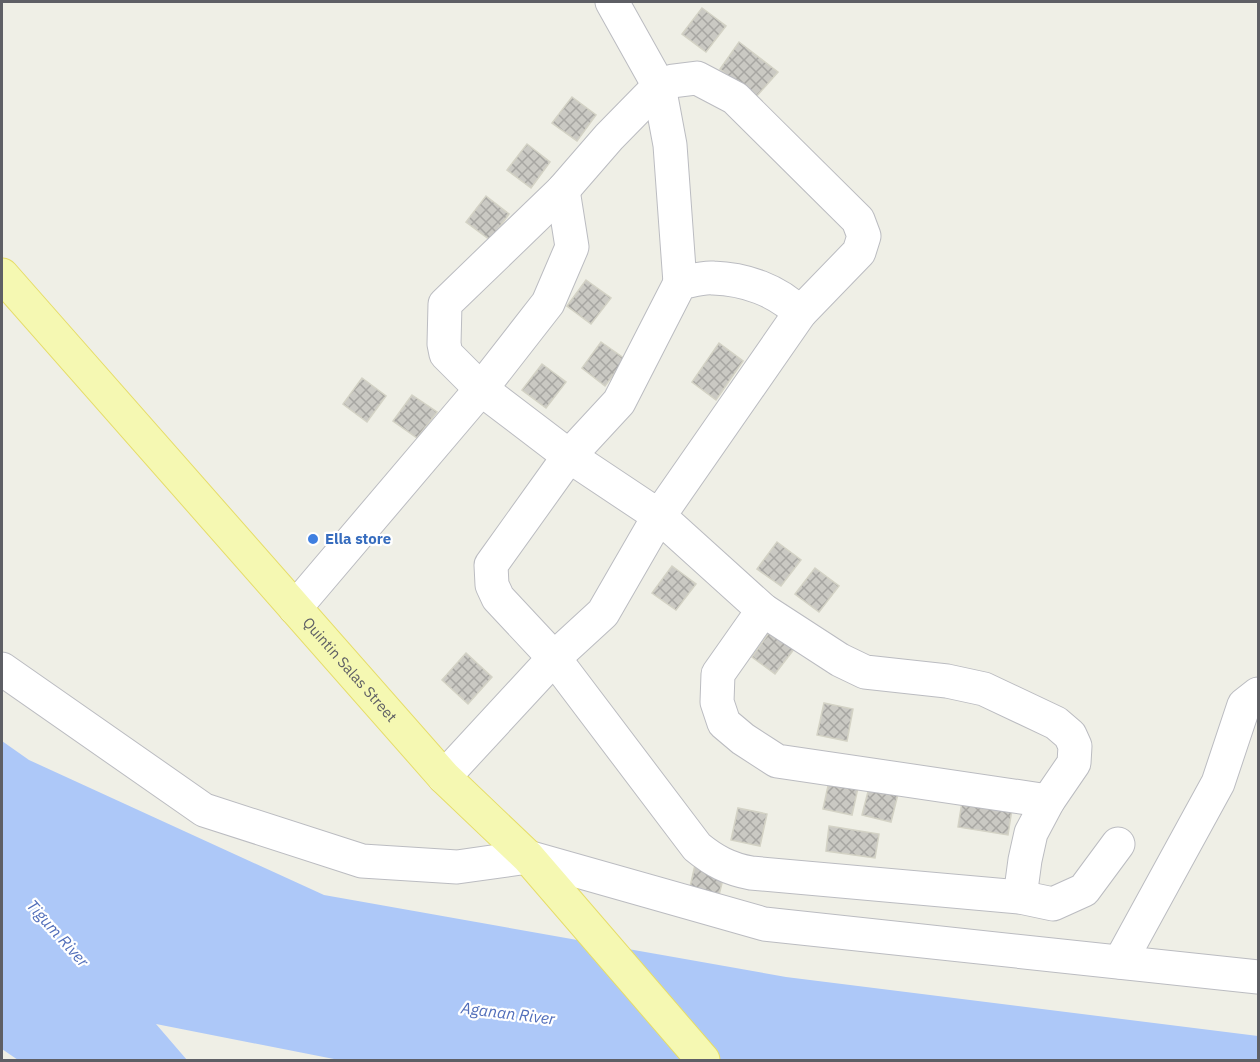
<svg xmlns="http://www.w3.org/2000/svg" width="1260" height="1062" viewBox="0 0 1260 1062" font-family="'IBM Plex Sans',sans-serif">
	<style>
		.water { fill: #adc8f8 }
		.building { fill: url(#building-cross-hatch); stroke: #d3d2c5; stroke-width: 1.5 }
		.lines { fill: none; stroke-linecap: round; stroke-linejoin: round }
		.minor-casing { stroke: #bbbcc1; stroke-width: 35 }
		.major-casing { stroke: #e6dd68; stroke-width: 35 }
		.minor { stroke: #fff; stroke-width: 33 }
		.major { stroke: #f5f8b2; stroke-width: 33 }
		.shop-dot { fill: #3f7fe0; stroke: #fff; stroke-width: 2 }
		.labels { text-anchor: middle; stroke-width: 4.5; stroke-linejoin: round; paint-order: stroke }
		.shop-label { font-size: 15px; font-weight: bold; fill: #366cbe; stroke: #fff; text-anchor: start }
		.street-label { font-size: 15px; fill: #5e5f65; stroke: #fff }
		.water-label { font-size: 16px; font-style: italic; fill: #516eba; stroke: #fff }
	</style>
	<defs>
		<pattern id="building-cross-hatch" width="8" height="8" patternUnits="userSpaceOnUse" patternTransform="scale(1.5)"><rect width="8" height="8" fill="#cac9c3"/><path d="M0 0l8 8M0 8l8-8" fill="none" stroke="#a7a6a2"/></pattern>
	</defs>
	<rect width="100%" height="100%" fill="#efefe6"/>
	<!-- water -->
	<polygon class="water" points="2,741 29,760 324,895 786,977 1258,1036 1258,1060 339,1060 156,1024 187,1060 18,1060 2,1049"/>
	<!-- building -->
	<g class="building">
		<polygon points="702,8 726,26 706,52 682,34"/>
		<polygon points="739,42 778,72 755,98 720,69"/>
		<polygon points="572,97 596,115 577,141 552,123"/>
		<polygon points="527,144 550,162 531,188 507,170"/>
		<polygon points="486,196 509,214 490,240 466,222"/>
		<polygon points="586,280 611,298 591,324 567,306"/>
		<polygon points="601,342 625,359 605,386 582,368"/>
		<polygon points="719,343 743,361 716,400 692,382"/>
		<polygon points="542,364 566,382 546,408 522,390"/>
		<polygon points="362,378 386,396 367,422 343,404"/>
		<polygon points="412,395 437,412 417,438 393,421"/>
		<polygon points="777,542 801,560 781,586 757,569"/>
		<polygon points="672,566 696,584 676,610 652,593"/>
		<polygon points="815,568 839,586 819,612 795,594"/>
		<polygon points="771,630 795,648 775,674 752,657"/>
		<polygon points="466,653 492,677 468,704 442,680"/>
		<polygon points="824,703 853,709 847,741 817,735"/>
		<polygon points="830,777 859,783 852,815 823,809"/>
		<polygon points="870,784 899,790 891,822 862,815"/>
		<polygon points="962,802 1012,809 1008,835 958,827"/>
		<polygon points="738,808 767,814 760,846 731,840"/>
		<polygon points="829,826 879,834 875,858 826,851"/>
		<polygon points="695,865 725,871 717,903 688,896"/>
	</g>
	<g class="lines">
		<!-- minor casing -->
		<g class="minor-casing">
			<g id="minor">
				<polyline points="612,2 659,86 670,145 680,283"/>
				<path d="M800 313C777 290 745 279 713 278 703 277 691 281 680 283L619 402 569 456 491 565 492 585 498 598 554 658 697 847C714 861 729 869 751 873L1020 897 1053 904 1084 890 1118 844"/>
				<polyline points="295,608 481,389 548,303 572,247 563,190"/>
				<polyline points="763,610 718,674 717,702 724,723 743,739 777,761 1048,801"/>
				<polyline points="2,669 204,810 362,861 457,867 528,857 764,924 1258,977"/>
				<polyline points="444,777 554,658 603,613 659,516 800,313 859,252 864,236 858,220 735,98 697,78 673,81 659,86 609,137 563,190 445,304 444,344 446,354 481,389 569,456 659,516 763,610 840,660 865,672 947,681 984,689 1056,723 1070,735 1075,746 1074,763 1048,801 1031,833 1025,860 1020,897"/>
				<polyline points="1120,962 1218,783 1244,705 1258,694"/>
			</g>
		</g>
		<!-- major casing -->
		<g class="major-casing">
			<g id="major">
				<path id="s1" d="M2 275 444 777 528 857 703 1060"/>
			</g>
		</g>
		<!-- minor -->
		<use href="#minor" class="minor"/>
		<!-- major -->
		<use href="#major" class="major"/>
	</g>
	<!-- markers -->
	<circle class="shop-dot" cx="313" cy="539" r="6"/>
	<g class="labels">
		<!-- shop labels -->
		<g class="shop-label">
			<text x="325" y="544">Ella store</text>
		</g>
		<!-- street labels -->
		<g class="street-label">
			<text dy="5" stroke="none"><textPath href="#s1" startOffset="526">Quintin Salas Street</textPath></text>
		</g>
		<!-- water labels -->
		<g class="water-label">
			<text transform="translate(58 933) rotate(48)" y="6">Tigum River</text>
			<text transform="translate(508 1013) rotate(7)" y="6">Aganan River</text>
		</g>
	</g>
	<!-- border -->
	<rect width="1260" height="1062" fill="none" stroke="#5e5f65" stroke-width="6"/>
</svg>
